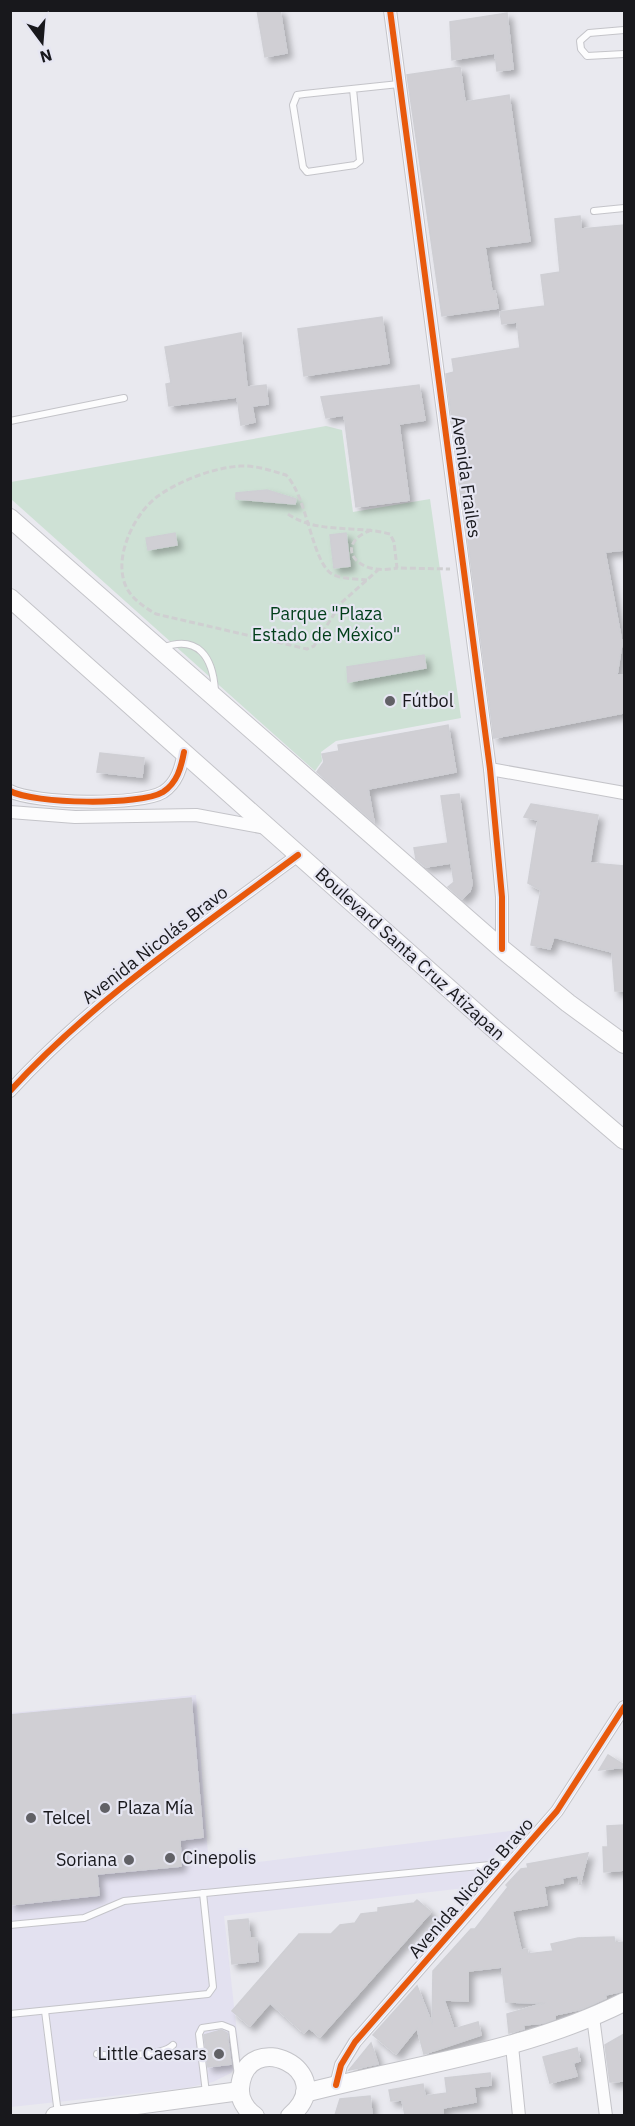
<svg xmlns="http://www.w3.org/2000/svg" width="635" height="2126" viewBox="0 0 635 2126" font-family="'IBM Plex Sans',sans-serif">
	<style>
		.commercial { fill: #e3e1f0 }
		.green { fill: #cee1d5 }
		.building { fill: #d0cfd4; stroke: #cfcfd4; stroke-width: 1.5; filter: url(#shadow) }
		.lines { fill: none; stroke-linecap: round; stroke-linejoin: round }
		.lane-casing { stroke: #c4c4c9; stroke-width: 8 }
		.street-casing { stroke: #c4c4c9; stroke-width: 14 }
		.secondary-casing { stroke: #c4c4c9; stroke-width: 20 }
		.path { stroke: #cfcfd1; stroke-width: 3; stroke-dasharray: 6 3; stroke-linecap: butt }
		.lane { stroke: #fcfcfd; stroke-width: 6 }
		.street { stroke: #fcfcfd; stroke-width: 12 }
		.secondary { stroke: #fcfcfd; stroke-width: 18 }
		.cycleway-casing { stroke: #e6e6f2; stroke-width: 10 }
		.cycleway { stroke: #e8590c; stroke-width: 6 }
		.poi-dot { fill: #616166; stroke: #e6e6f2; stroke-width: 2 }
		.labels { text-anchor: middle; stroke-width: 4.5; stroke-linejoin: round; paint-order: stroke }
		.street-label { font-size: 18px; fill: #18181c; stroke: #e6e6f2 }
		.park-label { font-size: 18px; fill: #003e19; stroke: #e6e6f2 }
		.poi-label { font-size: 18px; fill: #18181c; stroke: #e6e6f2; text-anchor: start }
	</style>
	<defs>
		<filter id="shadow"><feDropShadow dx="5" dy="5" stdDeviation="3" flood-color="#0004"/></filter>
	</defs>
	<rect width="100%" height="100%" fill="#e9e9ef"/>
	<!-- commercial -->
	<polygon class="commercial" points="196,1695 209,1868 518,1830 465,1888 224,1916 240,2060 231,2073 213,2082 186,2088 11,2107 11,1713"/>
	<!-- green -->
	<polygon class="green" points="326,426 342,430 353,512 430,499 461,718 336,741 321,752 322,761 315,771 11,499 11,482"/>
	<!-- building -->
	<g class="building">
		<polygon points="257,10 280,10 287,53 265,57"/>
		<polygon points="507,13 513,69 497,71 495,53 452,60 450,22"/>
		<polygon points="460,67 465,102 509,95 530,241 485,247 492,292 495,291 498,308 442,316 407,75"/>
		<polygon points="580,216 581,229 624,225 624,550 605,552 622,643 617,675 624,675 624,713 494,738 446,374 454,372 452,359 520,348 517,322 502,324 500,312 545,306 541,275 560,272 555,219"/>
		<polygon points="382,317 389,363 304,376 298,329"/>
		<polygon points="241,333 247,387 266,385 268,404 252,406 255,422 241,425 237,397 169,406 166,384 171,383 165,347"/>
		<polygon points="419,385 425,420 399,424 409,500 356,507 344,415 326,418 321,397"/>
		<polygon points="267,490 296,499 295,504 236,499 236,493"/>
		<polygon points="175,533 177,545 148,550 146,538"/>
		<polygon points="346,533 350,566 334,568 330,535"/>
		<polygon points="424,655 426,668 348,682 347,667"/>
		<polygon points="448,725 456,772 368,789 374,822 317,772 324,762 322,754 339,751 338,745"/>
		<polygon points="100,753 144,758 142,777 97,772"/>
		<polygon points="459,794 472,884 470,891 462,899 448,887 454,882 451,863 426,867 416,859 414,848 448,843 441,796"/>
		<polygon points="531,804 598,815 590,863 624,866 624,991 615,991 612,952 554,937 550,949 531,945 541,890 528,883 538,820 524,817"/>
		<polygon points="191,1698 203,1837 180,1840 181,1866 97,1874 99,1895 10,1905 10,1715"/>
		<polygon points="608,1755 624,1765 624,1767 599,1770"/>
		<polygon points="624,1825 624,1870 604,1872 603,1847 608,1847 607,1826"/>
		<polygon points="588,1853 580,1885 578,1875 562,1878 563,1883 544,1886 547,1905 512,1911 521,1950 527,1949 528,1954 553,1951 551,1944 578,1938 614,1937 615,1943 624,1942 624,1991 605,1995 606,1998 582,2009 555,2015 555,2019 544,2023 523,2025 524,2029 509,2033 507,2014 545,2003 506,2002 502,1967 468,1971 468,2001 444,2000 454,2029 478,2022 481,2035 424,2054 417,2028 396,2054 373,2035 417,1986 432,2024 433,1971 471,1929 475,1929 508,1887 506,1885 521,1869 528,1868 527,1864"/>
		<polygon points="417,1900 431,1912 320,2037 309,2028 304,2033 270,2003 250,2026 232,2011 299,1934 331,1934 340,1925 355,1923 361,1914 378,1912 378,1908 414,1903"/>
		<polygon points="248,1919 250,1938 256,1938 258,1961 232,1964 228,1921"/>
		<polygon points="221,2030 227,2033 231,2064 208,2067 204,2035"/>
		<polygon points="624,2034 624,2081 610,2082 605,2045"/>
		<polygon points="371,2043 378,2064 349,2070"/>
		<polygon points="577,2048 580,2061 573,2063 577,2076 550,2083 543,2057"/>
		<polygon points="490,2073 491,2085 474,2087 476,2102 443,2108 443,2113 405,2115 402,2100 391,2101 389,2090 423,2084 425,2096 447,2093 445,2078"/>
		<polygon points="370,2096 372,2115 335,2115 340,2099"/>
	</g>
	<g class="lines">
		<!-- lane casing -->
		<g class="lane-casing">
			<g id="lane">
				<polyline points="624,30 589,33 580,41 581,49 587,56 624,54"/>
				<polyline points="353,89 360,161 355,165 307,172 303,167 293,105 297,95 304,94 399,84"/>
				<polyline points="594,211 624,208"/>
				<polyline points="10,421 124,398"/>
				<path d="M162 648C198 634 213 657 215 691"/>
				<polyline points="10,1925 84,1918 124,1901 511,1863"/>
				<polyline points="45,2011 58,2114"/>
				<polyline points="10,2014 208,1994 213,1987 203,1893"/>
				<path d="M97 2054C112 2057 163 2056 173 2045"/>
				<polyline points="206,2093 199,2034 202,2028 222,2025 232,2029 238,2076"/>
			</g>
		</g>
		<!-- street casing -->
		<g class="street-casing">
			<g id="street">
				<polyline points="390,10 490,769 502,897 502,949"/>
				<polyline points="490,769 624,793"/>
				<path d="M10 791C34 804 140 806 163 792 177 783 181 768 184 752"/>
				<polyline points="10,812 75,817 196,815 266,828"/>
				<path d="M10 1091C94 999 199 929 298 855"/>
				<polyline points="593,2017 606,2116"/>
				<polyline points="512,2046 519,2116"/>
				<polyline points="336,2085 341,2065 355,2042 557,1811 624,1707"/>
			</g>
		</g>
		<!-- secondary casing -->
		<g class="secondary-casing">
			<g id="secondary">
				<polyline points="10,518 502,949 568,1003 624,1044"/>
				<polyline points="10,598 492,1027 624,1140"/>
				<path d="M305 2093C413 2065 524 2052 624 2002"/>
				<polyline points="55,2116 240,2091"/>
				<path d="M255 2116C246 2110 239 2099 240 2088 245 2025 343 2071 290 2116"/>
			</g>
		</g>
		<!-- path -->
		<g class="path">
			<path d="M288 514C316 534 357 525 390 534L394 542 397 568 450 569"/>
			<path d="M371 530C332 545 357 577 397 568"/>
			<path d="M367 580C357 579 344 579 334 575 312 566 308 497 286 475 272 471 255 465 240 466 213 468 181 480 158 496 136 512 117 550 123 577 126 595 142 606 156 614L307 649 314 646 341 603 378 570"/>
		</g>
		<!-- lane -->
		<use href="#lane" class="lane"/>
		<!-- street -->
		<use href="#street" class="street"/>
		<!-- secondary -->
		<use href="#secondary" class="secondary"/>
		<!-- cycleway casing -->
		<g class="cycleway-casing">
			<g id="cycleway">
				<polyline points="390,10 490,769 502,897 502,949"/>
				<path d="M10 791C34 804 140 806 163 792 177 783 181 768 184 752"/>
				<path d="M10 1091C94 999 199 929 298 855"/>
				<polyline points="336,2085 341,2065 355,2042 557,1811 624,1707"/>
			</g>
		</g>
		<!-- cycleway -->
		<use href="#cycleway" class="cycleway"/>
	</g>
	<!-- markers -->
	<g class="poi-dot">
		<circle cx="390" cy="701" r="6"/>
		<circle cx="105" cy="1808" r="6"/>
		<circle cx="31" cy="1818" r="6"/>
		<circle cx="170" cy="1858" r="6"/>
		<circle cx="129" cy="1860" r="6"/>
		<circle cx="219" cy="2054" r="6"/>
	</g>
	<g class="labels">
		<!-- street labels -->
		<g class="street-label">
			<text transform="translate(466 477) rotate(82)" y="6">Avenida Frailes</text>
			<text transform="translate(155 945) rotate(-38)" y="6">Avenida Nicolás Bravo</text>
			<text transform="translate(410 954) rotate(42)" y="6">Boulevard Santa Cruz Atizapan</text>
			<text transform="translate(471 1888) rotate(-49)" y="6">Avenida Nicolas Bravo</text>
		</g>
		<!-- park labels -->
		<g class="park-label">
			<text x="326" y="620">Parque "Plaza<tspan x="326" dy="21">Estado de México"</tspan></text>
		</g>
		<!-- poi labels -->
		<g class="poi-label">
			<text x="402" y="707">Fútbol</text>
			<text x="117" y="1814">Plaza Mía</text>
			<text x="43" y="1824">Telcel</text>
			<text x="182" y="1864">Cinepolis</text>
			<text x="117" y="1866" text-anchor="end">Soriana</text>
			<text x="207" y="2060" text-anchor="end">Little Caesars</text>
		</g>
	</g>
	<!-- border -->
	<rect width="635" height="2126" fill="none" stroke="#18181c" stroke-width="24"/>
	<!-- north arrow -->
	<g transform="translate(42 42) rotate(164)" stroke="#e6e6f2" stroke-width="4.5" paint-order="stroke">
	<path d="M0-4.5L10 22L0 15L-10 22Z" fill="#18181c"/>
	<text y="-9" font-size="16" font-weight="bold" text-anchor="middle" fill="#18181c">N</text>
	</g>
</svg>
